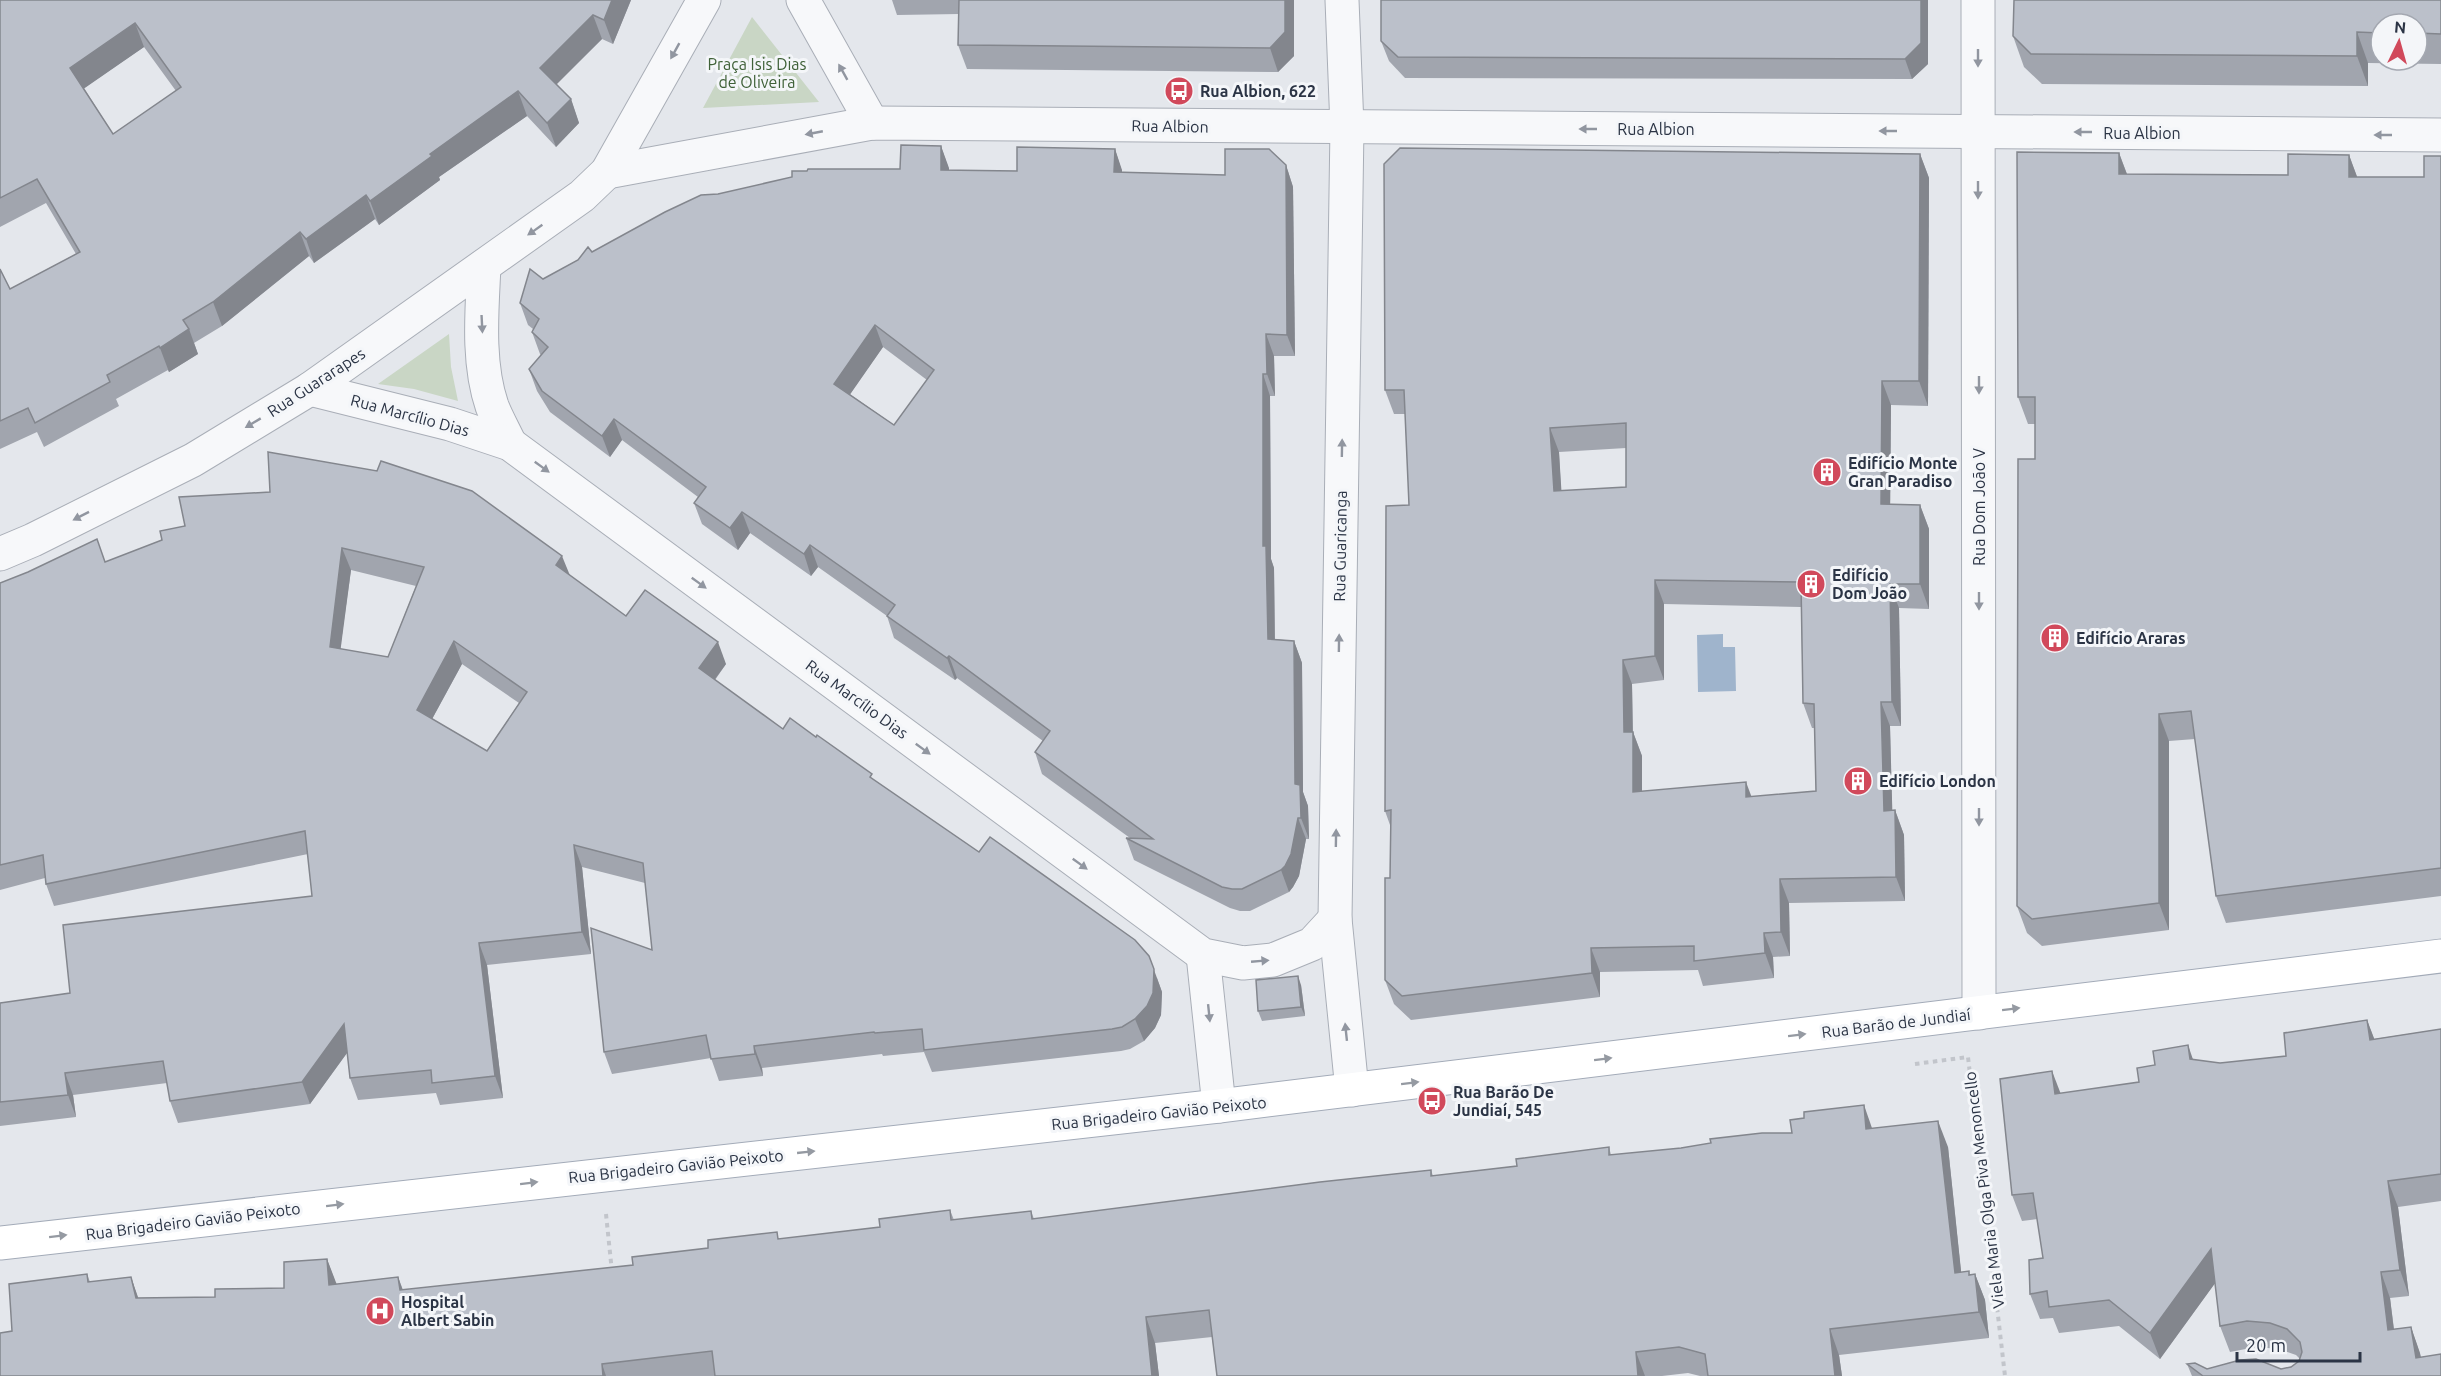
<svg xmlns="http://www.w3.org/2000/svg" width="2441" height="1376" viewBox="0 0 2441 1376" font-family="Ubuntu,sans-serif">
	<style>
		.green { fill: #c9d6c5 }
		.water { fill: #9fb4cc }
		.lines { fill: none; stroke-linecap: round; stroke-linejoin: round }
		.minor-casing { stroke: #a9aeb7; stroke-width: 35 }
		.major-casing { stroke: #a3abb8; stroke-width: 35 }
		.path { stroke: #c2c5cb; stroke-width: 4; stroke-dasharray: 4.5 4.5; stroke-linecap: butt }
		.minor { stroke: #f7f8fa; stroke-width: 33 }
		.major { stroke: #fff; stroke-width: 33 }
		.wall { fill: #a1a5ae; fill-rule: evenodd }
		.shaded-wall { fill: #83868d }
		.building { fill: #bbc0ca; stroke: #83868d; stroke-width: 1.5; fill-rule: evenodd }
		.oneway { fill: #9196a0 }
		.oneway2 { fill: #959aa2 }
		.labels { text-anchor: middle; stroke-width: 6; stroke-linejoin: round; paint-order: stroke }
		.park-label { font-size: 16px; fill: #3f6138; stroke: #f4f6f9 }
		.poi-label { font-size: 16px; font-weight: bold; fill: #2b3445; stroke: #f4f6f9; text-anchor: start }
		.street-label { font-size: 16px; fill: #2b3445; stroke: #f4f6f9 }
	</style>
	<rect width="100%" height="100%" fill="#e4e7ec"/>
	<!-- green -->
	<g class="green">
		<polygon points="752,17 819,102 703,108"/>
		<polygon points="449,334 451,367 458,401 414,389 378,384"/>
	</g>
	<!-- water -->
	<polygon class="water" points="1723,634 1723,647 1735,647 1736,691 1698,692 1697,635"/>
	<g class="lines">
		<!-- minor casing -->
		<g class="minor-casing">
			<g id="minor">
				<polyline points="803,0 872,123"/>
				<polyline points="1342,0 1347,127 1335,919 1352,1090"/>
				<polyline points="1978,0 1979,1013"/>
				<polyline points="607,172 872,123 2441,135"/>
				<path d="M484 266C482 310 477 362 492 406 497 419 504 431 510 444"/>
				<polyline points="310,389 450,424 510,444 1203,955 1243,963 1273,960 1312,944 1335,919"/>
				<polyline points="0,554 33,540 193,460 310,389 582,196 607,172 704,0"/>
				<polyline points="1203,955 1219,1106"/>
			</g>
		</g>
		<!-- major casing -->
		<g class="major-casing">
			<polyline id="major" points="0,1243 1219,1106 2441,956"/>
		</g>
		<!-- path -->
		<g class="path">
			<polyline points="1915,1064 1968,1057 2005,1376"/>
			<polyline points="606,1214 612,1272"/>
		</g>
		<!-- minor -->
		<use href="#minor" class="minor"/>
		<!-- major -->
		<use href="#major" class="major"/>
	</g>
	<!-- wall -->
	<g class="wall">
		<path d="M0 0H631L613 44 602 39 556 84 571 99 579 123 556 147 527 116 439 177 440 180 379 225 375 219 314 263 309 256 222 326 194 343 198 354 169 372 168 370 116 399 119 406 44 447 37 432 0 449V269L10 289 76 254 46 203 0 227ZM144 47 176 91 113 134 84 88Z"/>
		<polygon points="892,0 1294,0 1294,56 1278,72 967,69 958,45 959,14 897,15"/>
		<polygon points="1381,0 1928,0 1928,64 1912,79 1405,78 1389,61 1381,41"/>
		<path d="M2441 0V64L2368 63V86L2042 84 2024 67 2013 36ZM2381 24H2417V60H2381Z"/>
		<path d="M941 146 949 170 1017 171 1115 149 1122 172 1225 175 1286 165 1293 187 1295 356H1274L1275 396H1270L1271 559 1274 568 1275 639 1294 641 1302 663 1303 792 1308 806 1309 839H1306L1299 876 1293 887 1289 892 1250 911H1240L1230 908 1134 860 1126 838H1130L1042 774 1035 752 1043 741 957 678 955 680 894 638 887 616 818 567 811 576 750 533 738 550 702 524 694 503 698 497 622 440 610 457 550 412 537 391 529 369 541 355 540 354 532 332 533 329 528 325 520 303 543 279 592 252 718 194 900 169ZM883 347 927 380 894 425 850 394Z"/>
		<polygon points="2119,153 2127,174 2288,175 2349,155 2357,177 2424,177 2441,156 2441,896 2226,923 2216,896 2195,739 2169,741 2169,930 2042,946 2027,933 2017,906 2035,459 2035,424 2028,424 2018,397"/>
		<path d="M1920 154 1929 178 1928 406 1891 405 1890 504 1920 505 1929 529V609L1899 608 1901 726H1890L1892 810H1895L1904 835 1905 901 1789 903 1790 956 1773 957 1774 978 1703 986 1698 970 1600 972V997L1411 1020 1394 1004 1385 980 1390 878V825L1385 811 1409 505 1405 414H1394L1385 390ZM1626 448V487L1561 491 1559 452ZM1664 604 1801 607 1803 703 1812 728H1815L1816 791 1751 797 1642 791V756L1633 732 1632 684 1664 680Z"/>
		<path d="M185 526 570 576 626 616 726 664 715 680 783 729 874 780 1157 978 1162 992 1161 1015 1155 1028 1144 1041 1130 1049 1121 1051 932 1072 924 1052 883 1056 882 1054 762 1068 763 1076 719 1081 711 1058 612 1074 604 1052 652 950 645 883 582 867 591 954 487 965 503 1098 440 1105 436 1093 358 1100 350 1078 347 1053 310 1104 178 1123 170 1101 167 1083 73 1095 76 1117 0 1126V1003L70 993 312 896 308 854 54 906 46 884 45 878 0 890V583L28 572 105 562 162 540ZM351 570 416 586 388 657 340 649ZM462 664 519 703 487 751 432 719Z"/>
		<polygon points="1301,985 1305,1016 1262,1021 1258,1011"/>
		<polygon points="2367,1020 2374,1039 2441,1029 2441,1201 2398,1207 2409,1296 2390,1298 2394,1329 2411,1327 2421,1357 2441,1376 2192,1376 2187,1364 2207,1369 2281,1369 2291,1367 2299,1361 2300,1359 2296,1355 2279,1349 2256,1347 2230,1352 2220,1326 2215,1283 2160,1359 2119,1326 2059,1333 2053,1318 2040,1319 2030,1294 2043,1258 2037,1219 2022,1221 2012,1195 2060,1094 2139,1082 2193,1060 2220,1063 2286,1056"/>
		<polygon points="1872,1129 1948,1147 1961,1272 1970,1275 1975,1274 1985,1300 1989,1338 1839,1355 1842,1376 1700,1376 1688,1373 1662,1376 1217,1376 1212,1337 1155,1343 1159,1376 0,1376 12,1331 87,1274 90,1282 131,1277 138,1298 215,1297 284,1288 327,1259 336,1284 398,1277 403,1290 633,1265 708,1248 880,1227 950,1210 954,1220 1031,1211 1034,1219 1431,1170 1433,1176 1517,1166 1609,1147 1611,1155 1681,1148 1792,1133"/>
	</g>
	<!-- shaded-wall -->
	<g class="shaded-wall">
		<polygon points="612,0 631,0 613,44 604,20"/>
		<polygon points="1285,0 1294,0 1294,56 1278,72 1270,48"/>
		<polygon points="1921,0 1928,0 1928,64 1912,79 1905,59"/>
		<polygon points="593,15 602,39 549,92 540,68"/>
		<polygon points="135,23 144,47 79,92 70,68"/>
		<polygon points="2357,32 2368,63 2368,86 2357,56"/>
		<polygon points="518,91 527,116 439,177 440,180 379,225 370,201 430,154"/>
		<polygon points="571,99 579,123 556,147 547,123"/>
		<polygon points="941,146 949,168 949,191 941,170"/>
		<polygon points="1115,149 1122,170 1122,193 1114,172"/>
		<polygon points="2119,153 2129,180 2119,174"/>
		<polygon points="1920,154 1929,178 1928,406 1919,381"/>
		<polygon points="2349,155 2359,182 2349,177"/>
		<polygon points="1286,165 1293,187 1295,356 1287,335"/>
		<polygon points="366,195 375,219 314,263 306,239"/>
		<polygon points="300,232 309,256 222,326 213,302"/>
		<polygon points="875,325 883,347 842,406 834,384"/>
		<polygon points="189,329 198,354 169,372 160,348"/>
		<polygon points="1266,334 1274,356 1275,396 1267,374"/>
		<polygon points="1263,374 1270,396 1271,559 1274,568 1275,660 1268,639 1263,546"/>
		<polygon points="1882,381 1891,405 1890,528 1881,504"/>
		<polygon points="614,419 622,440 610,457 602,436"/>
		<polygon points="1550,428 1559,452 1563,516 1554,491"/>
		<polygon points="1920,505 1929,529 1929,609 1920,584"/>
		<polygon points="742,512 750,533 738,550 730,528"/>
		<polygon points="810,545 818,567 811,576 804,554"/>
		<polygon points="342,548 351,570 338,669 330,647"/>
		<polygon points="562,556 571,578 556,565"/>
		<polygon points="1655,580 1664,604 1664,680 1655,656"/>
		<polygon points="1890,584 1899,608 1901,726 1892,702"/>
		<polygon points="454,641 462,664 425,732 417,710"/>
		<polygon points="1294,641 1302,663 1303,792 1308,806 1309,839 1301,818 1295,784"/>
		<polygon points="718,642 726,664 707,690 699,668"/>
		<polygon points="949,656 957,678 955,680 947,658"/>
		<polygon points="1623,660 1632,684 1633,753 1633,732 1642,756 1642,817 1633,792 1624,732"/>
		<polygon points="1881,702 1890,726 1893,835 1884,811"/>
		<polygon points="2159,714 2169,741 2169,930 2159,903"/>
		<polygon points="1746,782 1755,806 1746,797"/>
		<polygon points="1895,810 1904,835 1905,901 1896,877"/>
		<polygon points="1298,818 1306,839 1299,876 1293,887 1289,892 1281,870"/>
		<polygon points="574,845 582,867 591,954 582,932"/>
		<polygon points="1780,879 1789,903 1790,956 1781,932"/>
		<polygon points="1764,933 1773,957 1774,978 1765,953"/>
		<polygon points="479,943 487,965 503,1098 495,1076"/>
		<polygon points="1591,948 1600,972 1600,997 1592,973"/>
		<polygon points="1149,956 1162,992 1161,1015 1155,1028 1144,1041 1135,1019"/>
		<polygon points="1298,976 1301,985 1305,1016 1301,1007"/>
		<polygon points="2367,1020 2377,1046 2370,1040"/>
		<polygon points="344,1024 352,1046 310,1104 302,1082"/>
		<polygon points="2188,1045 2197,1071 2190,1059"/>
		<polygon points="754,1046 762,1068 763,1076 755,1054"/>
		<polygon points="2052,1071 2062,1097 2055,1094"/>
		<polygon points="65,1073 73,1095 76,1117 68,1095"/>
		<polygon points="1864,1105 1873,1131 1866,1129"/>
		<polygon points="1938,1121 1948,1147 1964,1299 1955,1273"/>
		<polygon points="2388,1181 2398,1207 2409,1296 2400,1270"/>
		<polygon points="2211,1249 2221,1275 2160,1359 2150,1333"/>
		<polygon points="327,1259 337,1285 329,1285"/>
		<polygon points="1969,1271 1978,1297 1975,1274 1985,1300 1989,1338 1979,1312"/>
		<polygon points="2381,1272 2390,1298 2397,1356 2388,1330"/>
		<polygon points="131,1277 140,1303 136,1298"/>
		<polygon points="398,1277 407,1302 400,1290"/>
		<polygon points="1146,1317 1155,1343 1159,1376 1152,1376"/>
		<polygon points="2411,1327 2420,1353 2424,1376 2416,1358"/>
		<polygon points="1830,1329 1839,1355 1842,1376 1835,1376"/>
		<polygon points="1636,1352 1645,1376 1638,1376"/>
		<polygon points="602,1364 606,1376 603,1376"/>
	</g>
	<!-- building -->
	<g class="building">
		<path d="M0 0H612L604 20 593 15 540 68 571 99 547 123 518 91 430 154 432 156 370 201 366 195 306 239 300 232 213 302 183 320 189 329 160 348 159 346 107 375 110 382 35 423 28 408 0 421V269L10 289 80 252 37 179 0 198ZM135 23 181 87 113 134 70 68Z"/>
		<polygon points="959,0 1285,0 1285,32 1270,48 958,45"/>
		<polygon points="1381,0 1921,0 1921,43 1905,59 1398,57 1381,41"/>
		<polygon points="2014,0 2441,0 2441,34 2417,33 2417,24 2381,24 2381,33 2357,32 2357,56 2031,54 2013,36"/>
		<path d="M901 145 941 146V170L1017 171V147L1115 149 1114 172 1225 175V149H1269L1286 165 1287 335 1266 334 1267 374H1263V546H1266L1268 639 1294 641 1295 784 1300 785 1301 818H1298L1291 854 1285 866 1281 870 1242 889H1232L1222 887 1126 838 1153 839 1035 752 1050 731 949 656 947 658 887 616 895 605 810 545 804 554 742 512 730 528 694 503 706 487 614 419 602 436 542 391 529 369 548 347 532 332 539 319 520 303 530 269 543 279 578 260 588 247 592 252 665 212 701 195 718 194 792 177V171H807L808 169H900ZM875 325 934 370 894 425 834 384Z"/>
		<path d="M1400 148 1920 154 1919 381H1882L1881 504 1920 505V584H1890L1892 702H1881L1884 811 1895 810 1896 877 1780 879 1781 932 1764 933 1765 953 1694 961V946L1591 948 1592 973 1402 996 1385 980V878H1390L1391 810 1385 811 1386 506 1409 505 1404 390H1385L1384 164ZM1626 423V487L1554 491 1550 428ZM1655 580 1801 582 1803 703 1814 704 1816 791 1746 797V782L1633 792V732H1624L1623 660 1655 656Z"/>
		<polygon points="2017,152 2119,153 2119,174 2288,175 2288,154 2349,155 2349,177 2424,177 2424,156 2441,156 2441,868 2216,896 2191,711 2159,714 2159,903 2032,919 2017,906 2018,459 2035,459 2035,397 2018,397"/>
		<path d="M268 452 377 471 381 461 472 491 562 556 556 565 626 616 645 590 718 642 699 668 783 729 790 718 816 737 817 735 872 774 870 777 979 852 990 837 1135 940 1149 956 1154 969 1153 993 1147 1006 1135 1019 1122 1027 1112 1029 924 1050 922 1029 875 1033 874 1032 754 1046 755 1054 711 1059 706 1035 604 1052 591 928 652 950 643 863 574 845 582 932 479 943 495 1076 432 1083 431 1070 350 1078 344 1024 302 1082 170 1101 163 1061 65 1073 68 1095 0 1102V1003L70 993 63 925 312 896 305 831 46 884 43 855 0 865V583L28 572 97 539 105 562 162 540 160 531 185 526 179 497 270 492ZM342 548 424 567 388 657 330 647ZM454 641 527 692 487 751 417 710Z"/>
		<polygon points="1298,976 1301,1007 1258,1011 1256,980"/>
		<polygon points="2367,1020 2370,1040 2441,1029 2441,1174 2388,1181 2400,1270 2381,1272 2388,1330 2411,1327 2416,1358 2441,1354 2441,1376 2203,1376 2187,1364 2195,1363 2207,1369 2240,1360 2256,1359 2281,1369 2291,1367 2299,1361 2302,1352 2300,1342 2287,1329 2270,1323 2247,1321 2220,1326 2211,1249 2150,1333 2109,1300 2049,1307 2047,1291 2030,1294 2029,1260 2043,1258 2033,1193 2012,1195 2000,1079 2052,1071 2055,1094 2139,1082 2137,1068 2155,1065 2153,1051 2188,1045 2190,1059 2220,1063 2286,1056 2284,1033"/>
		<polygon points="1864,1105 1866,1129 1938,1121 1955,1273 1969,1271 1969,1275 1975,1274 1979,1312 1830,1329 1835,1376 1708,1376 1705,1354 1679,1347 1636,1352 1638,1376 1217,1376 1209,1310 1146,1317 1152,1376 715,1376 712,1351 602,1364 603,1376 0,1376 0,1333 12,1331 9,1284 87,1274 88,1282 131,1277 136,1298 215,1297 215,1289 284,1288 284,1262 327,1259 329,1285 398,1277 400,1290 633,1265 632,1257 708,1248 708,1240 777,1232 778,1239 880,1227 879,1219 950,1210 951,1220 1031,1211 1032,1219 1320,1182 1431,1170 1431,1176 1517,1166 1516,1159 1609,1147 1609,1155 1681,1148 1711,1143 1710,1139 1762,1133 1792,1133 1790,1120 1804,1118 1804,1112"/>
	</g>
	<!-- one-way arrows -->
	<defs><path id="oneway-solid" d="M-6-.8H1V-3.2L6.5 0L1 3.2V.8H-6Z" transform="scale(1.5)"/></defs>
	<g class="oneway">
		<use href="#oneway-solid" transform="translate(675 51) rotate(119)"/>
		<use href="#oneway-solid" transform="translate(1978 58) rotate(90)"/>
		<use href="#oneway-solid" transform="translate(843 72) rotate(-119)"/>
		<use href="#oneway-solid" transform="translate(1588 129) rotate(-180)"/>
		<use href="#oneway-solid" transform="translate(1888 131) rotate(-180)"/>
		<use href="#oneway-solid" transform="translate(2083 132) rotate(-180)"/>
		<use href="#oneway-solid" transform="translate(814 133) rotate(169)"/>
		<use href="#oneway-solid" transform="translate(2383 135) rotate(-180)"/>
		<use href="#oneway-solid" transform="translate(1978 190) rotate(90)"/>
		<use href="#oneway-solid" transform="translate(535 230) rotate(145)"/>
		<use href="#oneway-solid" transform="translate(482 324) rotate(87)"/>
		<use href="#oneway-solid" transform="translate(1979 385) rotate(90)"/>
		<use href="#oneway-solid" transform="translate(253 423) rotate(149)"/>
		<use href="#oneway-solid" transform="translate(1342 448) rotate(-89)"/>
		<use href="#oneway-solid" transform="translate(542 467) rotate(36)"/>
		<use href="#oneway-solid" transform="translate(81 516) rotate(153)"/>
		<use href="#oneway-solid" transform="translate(699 583) rotate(36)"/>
		<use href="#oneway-solid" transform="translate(1979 601) rotate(90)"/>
		<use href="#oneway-solid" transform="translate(1339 643) rotate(-89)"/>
		<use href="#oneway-solid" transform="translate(923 749) rotate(36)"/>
		<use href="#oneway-solid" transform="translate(1979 817) rotate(90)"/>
		<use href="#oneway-solid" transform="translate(1336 838) rotate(-89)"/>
		<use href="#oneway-solid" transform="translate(1080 864) rotate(36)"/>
		<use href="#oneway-solid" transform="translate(1260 961) rotate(-5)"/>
		<use href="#oneway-solid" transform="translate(1209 1013) rotate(84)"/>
		<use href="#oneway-solid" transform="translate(1346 1032) rotate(-96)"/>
	</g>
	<g class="oneway2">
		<use href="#oneway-solid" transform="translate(2011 1009) rotate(-7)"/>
		<use href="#oneway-solid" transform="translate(1797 1035) rotate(-7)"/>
		<use href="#oneway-solid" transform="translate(1603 1059) rotate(-7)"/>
		<use href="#oneway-solid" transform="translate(1410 1083) rotate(-7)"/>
		<use href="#oneway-solid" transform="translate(806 1152) rotate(-6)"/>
		<use href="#oneway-solid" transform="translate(529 1183) rotate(-7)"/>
		<use href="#oneway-solid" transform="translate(335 1205) rotate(-7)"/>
		<use href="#oneway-solid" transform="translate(58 1236) rotate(-7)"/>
	</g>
	<!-- icons -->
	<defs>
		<g id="bus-disc" transform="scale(1.5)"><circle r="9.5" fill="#d1495b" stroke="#f4f6f9"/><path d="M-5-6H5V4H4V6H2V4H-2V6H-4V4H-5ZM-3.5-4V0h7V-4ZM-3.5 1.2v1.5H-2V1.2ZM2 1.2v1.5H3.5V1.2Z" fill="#fff"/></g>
		<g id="building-disc" transform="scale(1.5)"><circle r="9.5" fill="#d1495b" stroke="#f4f6f9"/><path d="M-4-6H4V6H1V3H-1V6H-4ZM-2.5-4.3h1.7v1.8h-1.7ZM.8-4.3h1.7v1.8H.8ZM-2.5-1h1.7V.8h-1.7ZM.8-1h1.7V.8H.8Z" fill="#fff"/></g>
		<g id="hospital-disc" transform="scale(1.5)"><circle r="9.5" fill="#d1495b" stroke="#f4f6f9"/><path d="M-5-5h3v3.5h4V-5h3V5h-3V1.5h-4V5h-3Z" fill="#fff"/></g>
	</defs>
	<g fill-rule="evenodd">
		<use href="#bus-disc" x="1179" y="91"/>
		<use href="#building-disc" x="1827" y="472"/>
		<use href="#building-disc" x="1811" y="584"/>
		<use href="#building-disc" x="2055" y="638"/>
		<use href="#building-disc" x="1858" y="781"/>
		<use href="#bus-disc" x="1432" y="1101"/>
		<use href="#hospital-disc" x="380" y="1311"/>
	</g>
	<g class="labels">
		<!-- park labels -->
		<g class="park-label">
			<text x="757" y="70">Praça Isis Dias<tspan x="757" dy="18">de Oliveira</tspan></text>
		</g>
		<!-- poi labels -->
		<g class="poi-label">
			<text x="1200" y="97">Rua Albion, 622</text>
			<text x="1848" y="469">Edifício Monte<tspan x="1848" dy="18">Gran Paradiso</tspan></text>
			<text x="1832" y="581">Edifício<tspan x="1832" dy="18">Dom João</tspan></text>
			<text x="2076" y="644">Edifício Araras</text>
			<text x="1879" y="787">Edifício London</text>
			<text x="1453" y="1098">Rua Barão De<tspan x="1453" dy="18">Jundiaí, 545</tspan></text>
			<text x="401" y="1308">Hospital<tspan x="401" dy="18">Albert Sabin</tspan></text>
		</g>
		<!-- street labels -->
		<g class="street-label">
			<text transform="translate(1170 126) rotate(1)" y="6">Rua Albion</text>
			<text x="1656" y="135">Rua Albion</text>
			<text x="2142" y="139">Rua Albion</text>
			<text transform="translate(316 382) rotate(-33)" y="6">Rua Guararapes</text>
			<text transform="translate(410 415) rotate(15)" y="6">Rua Marcílio Dias</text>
			<text transform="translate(1979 507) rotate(-90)" y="6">Rua Dom João V</text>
			<text transform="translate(1340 546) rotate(-89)" y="6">Rua Guaricanga</text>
			<text transform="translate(857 699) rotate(36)" y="6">Rua Marcílio Dias</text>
			<text transform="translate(1896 1023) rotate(-7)" y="6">Rua Barão de Jundiaí</text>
			<text transform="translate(1159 1113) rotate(-6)" y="6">Rua Brigadeiro Gavião Peixoto</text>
			<text transform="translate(676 1166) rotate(-6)" y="6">Rua Brigadeiro Gavião Peixoto</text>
			<text transform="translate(1984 1190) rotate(-97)" y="6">Viela Maria Olga Piva Menoncello</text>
			<text transform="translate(193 1221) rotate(-7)" y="6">Rua Brigadeiro Gavião Peixoto</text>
		</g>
	</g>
	<!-- north arrow -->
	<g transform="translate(2399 42) rotate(5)"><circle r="28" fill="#f4f6f9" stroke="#a4a8b1" stroke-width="1.5"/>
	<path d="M0-4.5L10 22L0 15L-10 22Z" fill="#d1495b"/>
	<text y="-9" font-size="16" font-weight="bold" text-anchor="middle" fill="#2b3445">N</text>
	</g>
	<!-- scale -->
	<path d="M2237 1352v9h123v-9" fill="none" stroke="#2b3445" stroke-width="3"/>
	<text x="2246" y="1352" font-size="18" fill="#2b3445" stroke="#f4f6f9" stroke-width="4.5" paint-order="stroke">20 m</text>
</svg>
